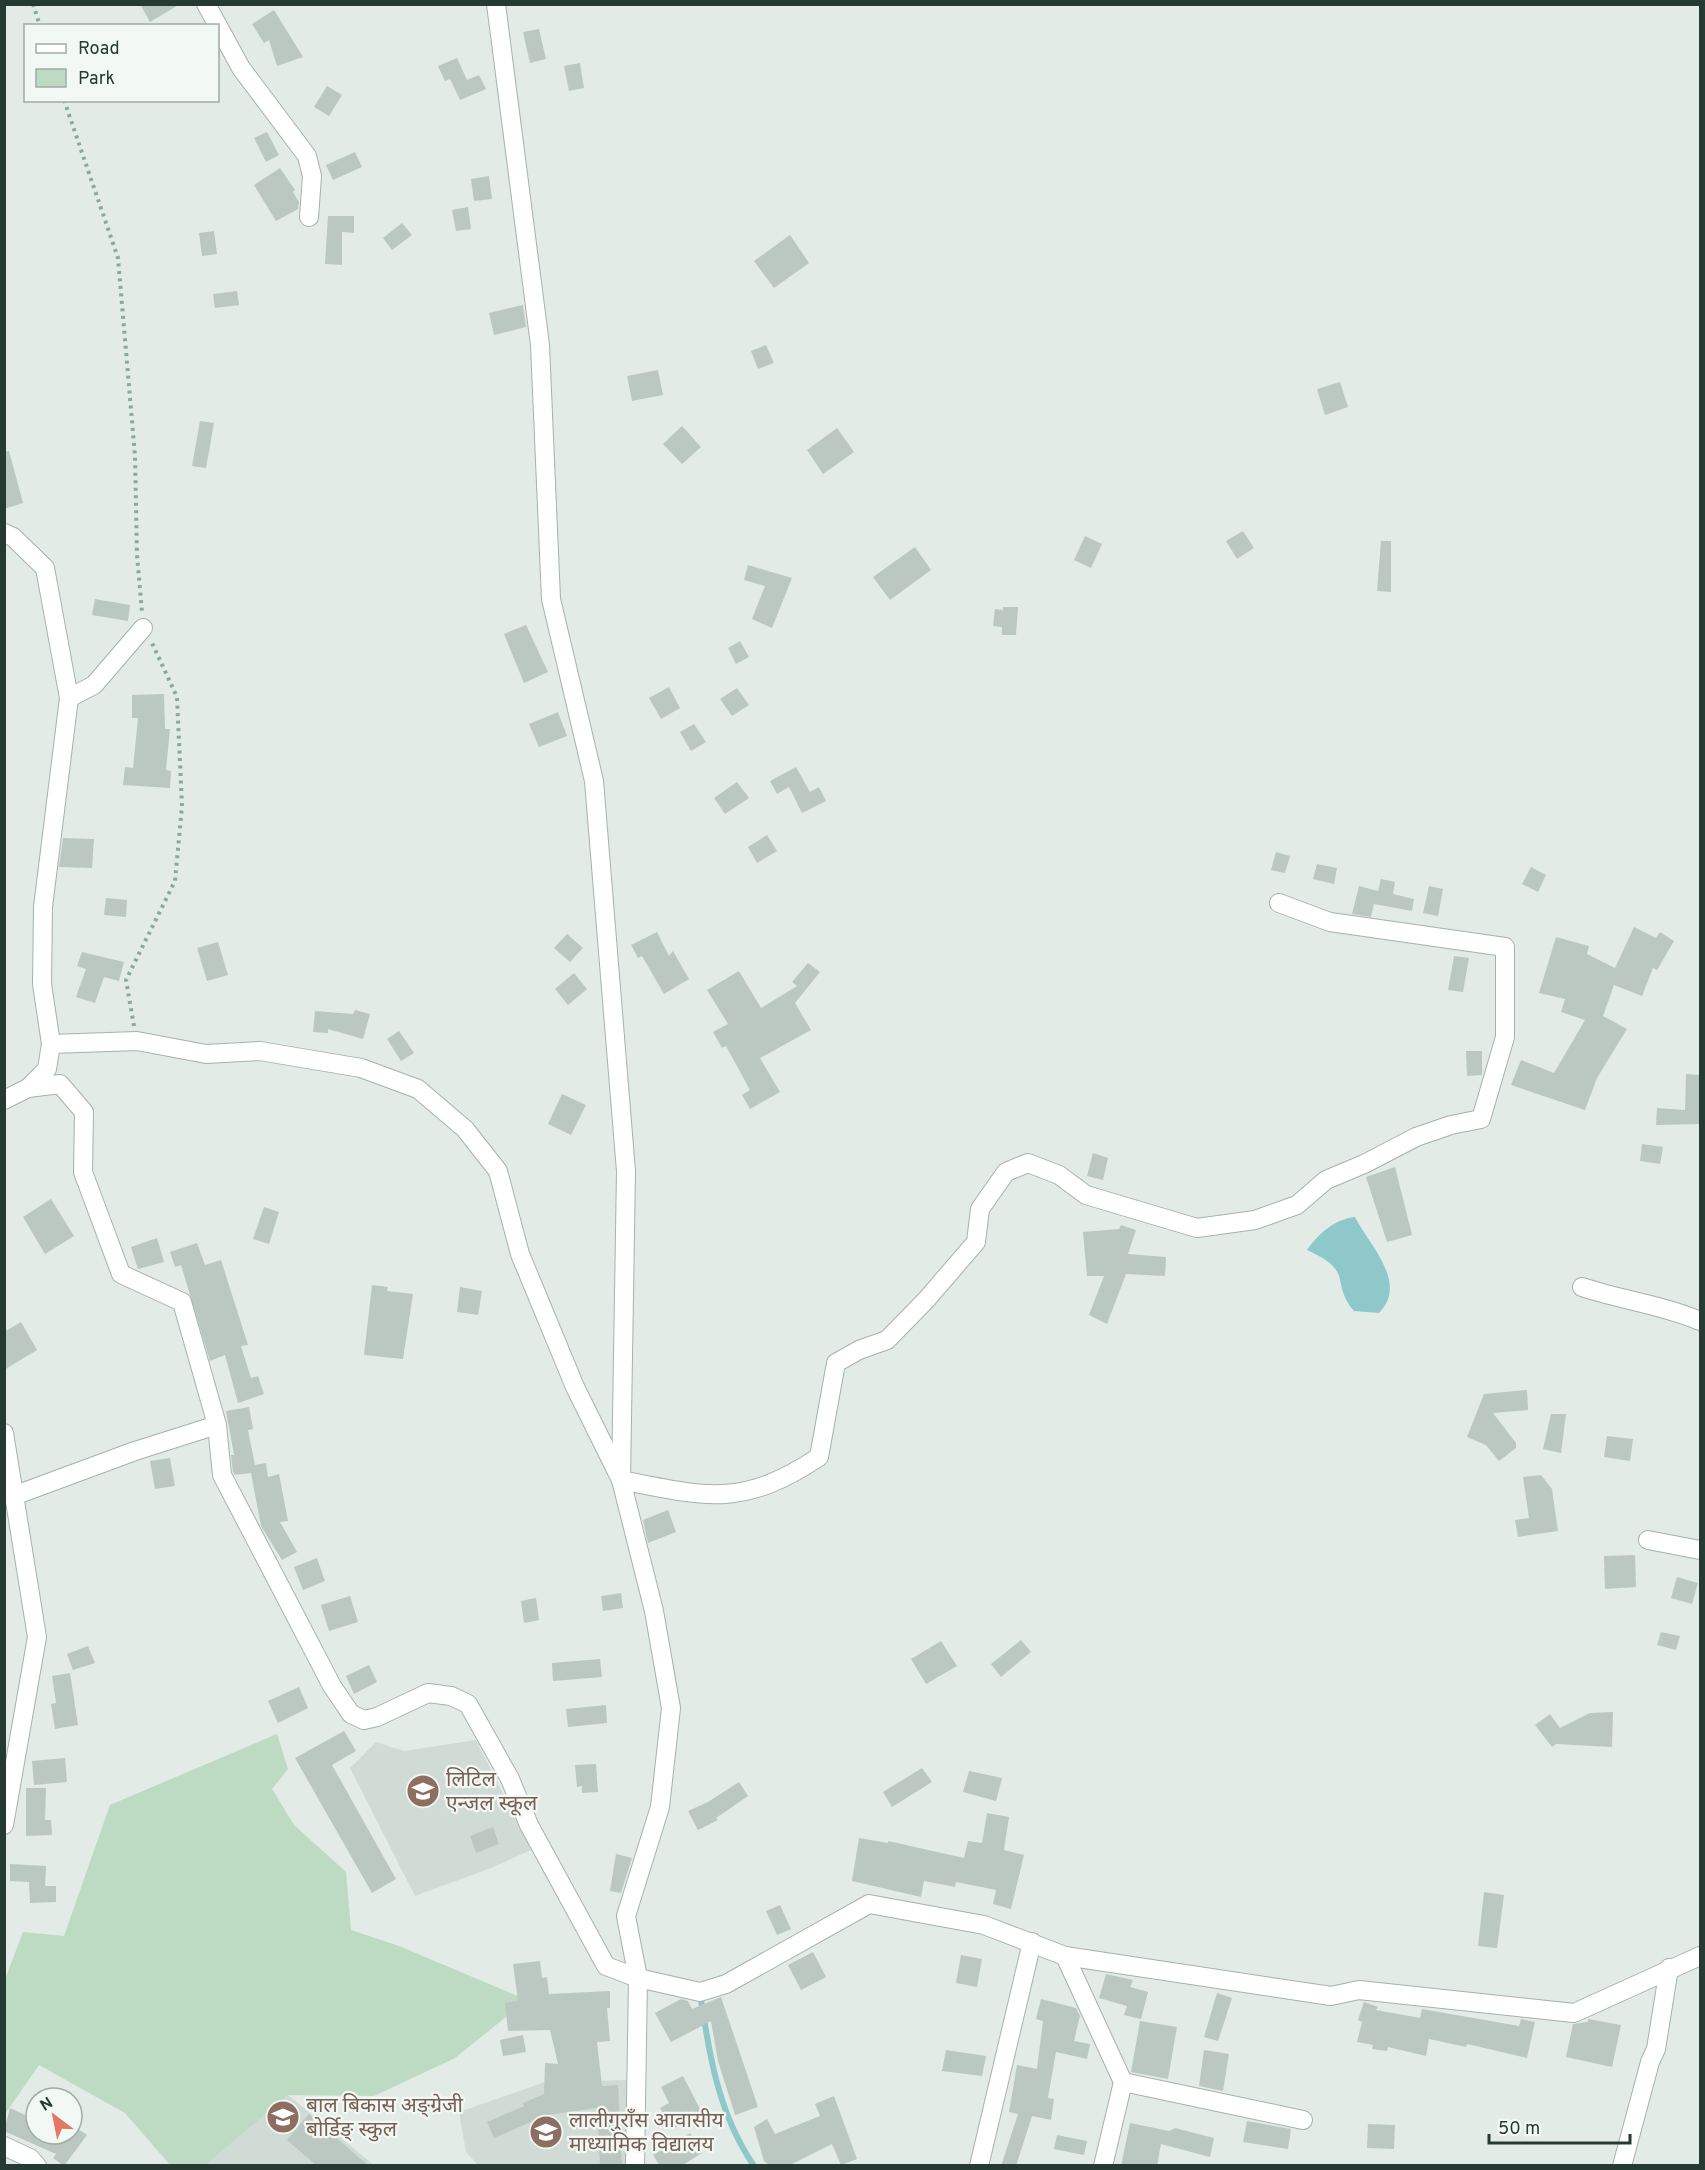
<svg xmlns="http://www.w3.org/2000/svg" width="1705" height="2170" viewBox="0 0 1705 2170" font-family="Overpass,'Noto Sans Devanagari',sans-serif">
	<style>
		.built { fill: #d1dbd5 }
		.green { fill: #bddac2 }
		.water { fill: #8fc8cb }
		.lines { fill: none; stroke-linecap: round; stroke-linejoin: round }
		.stream { stroke: #8fc8cb; stroke-width: 6 }
		.building { fill: #bbc8c2 }
		.minor-casing { stroke: #a5b2ac; stroke-width: 20 }
		.path { stroke: #86ab9c; stroke-width: 4; stroke-dasharray: 3 4.5; stroke-linecap: butt }
		.minor { stroke: #fff; stroke-width: 18 }
		.labels { text-anchor: middle; stroke-width: 4.5; stroke-linejoin: round; paint-order: stroke }
		.education-label { font-size: 21px; fill: #785e54; stroke: #f2f8f4; text-anchor: start }
	</style>
	<rect width="100%" height="100%" fill="#e2ebe6"/>
	<!-- built -->
	<g class="built">
		<polygon points="476,1740 531,1850 491,1868 415,1896 350,1768 376,1742 404,1751"/>
		<polygon points="629,2080 630,2165 478,2165 466,2152 459,2112 545,2082"/>
		<polygon points="288,2095 374,2165 196,2166"/>
	</g>
	<!-- green -->
	<polygon class="green" points="277,1734 288,1769 272,1789 294,1825 346,1872 351,1930 399,1946 527,2000 455,2058 374,2096 288,2095 205,2165 171,2166 125,2113 39,2065 5,2114 4,1982 23,1932 64,1936 110,1805"/>
	<!-- water -->
	<path class="water" d="M1355 1217C1369 1245 1409 1283 1379 1313L1354 1311C1329 1281 1356 1272 1307 1250 1318 1234 1335 1219 1355 1217Z"/>
	<g class="lines">
		<!-- stream -->
		<path class="stream" d="M700 1993C709 2054 718 2113 754 2166"/>
	</g>
	<!-- building -->
	<g class="building">
		<polygon points="140,4 180,4 150,22"/>
		<polygon points="274,10 303,57 277,66 269,40 264,43 252,24"/>
		<polygon points="539,29 546,59 530,63 523,32"/>
		<polygon points="457,58 467,80 479,75 486,89 460,100 450,79 445,81 438,66"/>
		<polygon points="580,63 584,88 569,91 564,66"/>
		<polygon points="327,86 342,95 329,116 314,107"/>
		<polygon points="267,132 279,155 266,162 254,138"/>
		<polygon points="355,152 362,167 333,180 326,165"/>
		<polygon points="280,168 295,190 293,192 299,202 298,209 276,221 254,185"/>
		<polygon points="489,176 492,199 474,201 471,179"/>
		<polygon points="468,207 471,229 456,231 452,210"/>
		<polygon points="328,216 354,216 354,233 342,232 342,265 325,264"/>
		<polygon points="402,223 412,235 392,250 383,238"/>
		<polygon points="214,231 217,254 202,256 199,233"/>
		<polygon points="790,235 809,263 774,288 754,261"/>
		<polygon points="237,291 239,305 215,308 213,294"/>
		<polygon points="523,305 526,327 494,335 489,313"/>
		<polygon points="766,345 774,363 758,369 751,351"/>
		<polygon points="658,370 663,395 632,401 627,376"/>
		<polygon points="1340,382 1348,407 1325,415 1317,389"/>
		<polygon points="200,421 214,423 206,468 192,466"/>
		<polygon points="682,426 701,447 682,464 663,444"/>
		<polygon points="837,428 854,452 823,474 807,450"/>
		<polygon points="9,451 23,503 4,509 4,452"/>
		<polygon points="1243,531 1254,548 1237,559 1226,541"/>
		<polygon points="1085,536 1102,544 1091,568 1074,560"/>
		<polygon points="1381,541 1391,541 1391,592 1377,591"/>
		<polygon points="915,547 931,570 890,600 873,577"/>
		<polygon points="748,565 792,578 772,628 752,619 765,586 744,580"/>
		<polygon points="95,599 130,605 128,621 92,615"/>
		<polygon points="1003,607 1018,607 1016,635 1002,635 1002,627 993,626 995,609 1003,610"/>
		<polygon points="526,625 548,672 524,683 504,634"/>
		<polygon points="740,641 749,657 736,664 728,648"/>
		<polygon points="669,687 680,708 661,719 649,698"/>
		<polygon points="737,688 749,705 732,716 720,699"/>
		<polygon points="164,694 165,729 170,729 166,770 171,771 170,788 123,785 125,767 133,768 138,718 132,718 132,695"/>
		<polygon points="558,712 567,736 539,747 529,724"/>
		<polygon points="694,724 706,742 691,751 680,732"/>
		<polygon points="796,767 810,792 819,787 826,801 802,813 789,787 777,794 770,781"/>
		<polygon points="737,782 749,798 725,814 714,798"/>
		<polygon points="767,835 777,851 757,863 748,847"/>
		<polygon points="63,838 94,839 92,868 59,867"/>
		<polygon points="1276,852 1290,856 1285,873 1271,870"/>
		<polygon points="1317,864 1337,868 1334,884 1313,879"/>
		<polygon points="1531,867 1546,875 1538,892 1522,884"/>
		<polygon points="1381,879 1395,882 1393,894 1414,899 1412,911 1374,904 1371,917 1352,914 1359,886 1378,891"/>
		<polygon points="1429,886 1443,889 1438,916 1423,913"/>
		<polygon points="106,898 127,900 126,917 104,915"/>
		<polygon points="1634,927 1656,938 1660,932 1674,941 1657,970 1653,968 1642,996 1614,985 1603,1016 1627,1029 1597,1078 1585,1110 1511,1085 1521,1060 1554,1073 1585,1020 1561,1012 1565,999 1539,993 1556,937 1589,946 1587,954 1615,968"/>
		<polygon points="657,932 669,956 673,951 689,979 664,994 642,956 638,958 631,945"/>
		<polygon points="567,934 583,948 570,962 554,948"/>
		<polygon points="218,942 228,975 207,981 197,948"/>
		<polygon points="82,952 124,962 119,981 104,977 95,1003 76,997 86,969 77,966"/>
		<polygon points="1454,956 1469,958 1463,992 1448,990"/>
		<polygon points="808,963 820,972 795,1003 811,1030 760,1058 780,1092 750,1109 742,1095 750,1090 726,1046 722,1048 713,1032 728,1024 707,990 739,971 761,1008 797,986 792,982"/>
		<polygon points="574,973 587,989 568,1005 555,989"/>
		<polygon points="355,1010 370,1014 363,1039 328,1029 328,1033 313,1032 315,1011 353,1014"/>
		<polygon points="399,1031 414,1053 401,1061 387,1039"/>
		<polygon points="1466,1051 1482,1051 1482,1075 1467,1076"/>
		<polygon points="1686,1074 1701,1075 1701,1124 1656,1125 1657,1108 1685,1110"/>
		<polygon points="562,1094 586,1105 571,1135 548,1124"/>
		<polygon points="1642,1144 1663,1147 1660,1164 1640,1161"/>
		<polygon points="1093,1153 1108,1158 1103,1180 1087,1176"/>
		<polygon points="1395,1167 1412,1235 1387,1242 1366,1177"/>
		<polygon points="51,1199 74,1236 45,1254 23,1217"/>
		<polygon points="264,1207 279,1212 269,1244 253,1239"/>
		<polygon points="1121,1225 1136,1230 1128,1254 1166,1257 1165,1276 1126,1274 1107,1324 1089,1315 1104,1276 1087,1276 1083,1232 1119,1229"/>
		<polygon points="157,1238 164,1262 138,1269 131,1247"/>
		<polygon points="197,1243 205,1265 221,1260 248,1345 241,1346 251,1378 258,1376 264,1394 238,1403 225,1355 210,1361 181,1265 175,1267 170,1252"/>
		<polygon points="372,1285 388,1287 387,1291 413,1294 403,1359 364,1355"/>
		<polygon points="460,1287 482,1291 478,1315 457,1312"/>
		<polygon points="21,1322 37,1350 4,1370 4,1332"/>
		<polygon points="1527,1390 1528,1410 1493,1413 1516,1443 1516,1448 1499,1461 1486,1445 1467,1437 1484,1394"/>
		<polygon points="249,1407 253,1429 248,1430 255,1465 266,1463 268,1477 279,1474 288,1521 280,1522 297,1552 282,1560 261,1526 251,1473 235,1475 233,1472 231,1455 234,1455 226,1411"/>
		<polygon points="1551,1414 1566,1414 1561,1453 1543,1449"/>
		<polygon points="1607,1436 1633,1439 1630,1461 1604,1457"/>
		<polygon points="170,1458 175,1486 155,1489 150,1461"/>
		<polygon points="1541,1475 1552,1489 1558,1531 1518,1537 1515,1520 1529,1518 1523,1477"/>
		<polygon points="668,1510 676,1532 648,1543 643,1520"/>
		<polygon points="1635,1555 1636,1587 1605,1589 1604,1556"/>
		<polygon points="317,1558 325,1581 303,1590 294,1567"/>
		<polygon points="1677,1577 1698,1583 1692,1604 1671,1598"/>
		<polygon points="621,1593 623,1608 603,1611 601,1596"/>
		<polygon points="350,1596 358,1622 329,1631 321,1605"/>
		<polygon points="536,1598 539,1620 524,1623 521,1601"/>
		<polygon points="1661,1632 1680,1636 1676,1650 1657,1645"/>
		<polygon points="1021,1640 1031,1652 1001,1677 991,1664"/>
		<polygon points="941,1641 957,1666 926,1684 911,1659"/>
		<polygon points="88,1646 95,1663 73,1670 67,1654"/>
		<polygon points="600,1659 602,1677 553,1681 552,1663"/>
		<polygon points="369,1665 377,1682 354,1694 346,1676"/>
		<polygon points="70,1673 78,1725 55,1729 51,1704 56,1703 52,1676"/>
		<polygon points="299,1687 308,1708 278,1723 268,1701"/>
		<polygon points="606,1705 607,1723 568,1727 566,1709"/>
		<polygon points="1613,1712 1612,1747 1556,1744 1552,1747 1535,1725 1550,1714 1560,1728 1590,1713"/>
		<polygon points="344,1731 356,1751 332,1765 396,1879 372,1893 295,1758"/>
		<polygon points="65,1758 67,1782 34,1785 32,1761"/>
		<polygon points="596,1764 598,1792 582,1793 582,1786 577,1787 575,1765"/>
		<polygon points="922,1768 932,1782 892,1807 883,1792"/>
		<polygon points="969,1771 1002,1778 996,1801 963,1792"/>
		<polygon points="739,1782 748,1796 716,1818 718,1820 698,1830 688,1811 708,1802"/>
		<polygon points="26,1788 46,1788 45,1820 51,1820 52,1835 26,1836"/>
		<polygon points="987,1813 1009,1817 1004,1850 1024,1855 1011,1909 993,1904 996,1890 956,1882 955,1887 924,1881 921,1897 852,1881 859,1838 888,1843 888,1841 964,1858 968,1841 982,1843"/>
		<polygon points="493,1827 499,1844 476,1853 470,1836"/>
		<polygon points="616,1854 632,1858 621,1893 610,1891"/>
		<polygon points="10,1864 46,1866 45,1886 56,1886 56,1902 30,1903 29,1882 10,1881"/>
		<polygon points="1484,1892 1504,1895 1497,1948 1478,1946"/>
		<polygon points="780,1905 791,1929 777,1935 766,1911"/>
		<polygon points="813,1952 826,1977 801,1990 788,1965"/>
		<polygon points="961,1955 982,1959 977,1987 956,1983"/>
		<polygon points="540,1961 542,1978 547,1977 549,1994 610,1991 610,2008 607,2008 610,2041 597,2042 602,2086 618,2085 622,2166 600,2166 597,2108 547,2115 494,2138 487,2122 524,2106 523,2103 544,2094 545,2063 558,2064 550,2030 508,2031 505,2003 518,2001 513,1964"/>
		<polygon points="1106,1974 1133,1980 1130,1987 1148,1992 1141,2019 1124,2015 1127,2006 1099,1998"/>
		<polygon points="1217,1993 1232,1998 1218,2041 1204,2037"/>
		<polygon points="721,1997 758,2107 735,2115 718,2061 711,2021 671,2042 655,2013 681,1999 688,2001 692,2009"/>
		<polygon points="1041,1999 1076,2008 1080,2016 1074,2041 1090,2044 1087,2059 1056,2052 1048,2098 1054,2099 1051,2120 1032,2116 1016,2166 1001,2166 1018,2114 1009,2112 1017,2065 1037,2069 1043,2021 1036,2019"/>
		<polygon points="1364,2002 1378,2007 1376,2010 1420,2018 1422,2009 1519,2026 1521,2019 1535,2022 1527,2058 1467,2044 1466,2047 1429,2039 1426,2056 1388,2047 1387,2051 1372,2049 1373,2045 1357,2042 1362,2022 1358,2020"/>
		<polygon points="1588,2019 1621,2025 1612,2067 1566,2057 1573,2024 1588,2022"/>
		<polygon points="1140,2021 1177,2027 1168,2079 1131,2072"/>
		<polygon points="523,2035 526,2052 503,2056 500,2040"/>
		<polygon points="946,2050 986,2056 982,2076 942,2071"/>
		<polygon points="1204,2050 1229,2054 1223,2091 1199,2086"/>
		<polygon points="683,2076 701,2111 673,2129 660,2108 669,2103 661,2087"/>
		<polygon points="834,2096 857,2159 841,2165 832,2144 788,2166 770,2166 764,2161 754,2127 767,2119 775,2134 820,2116 815,2104"/>
		<polygon points="10,2108 36,2120 36,2134 72,2134 75,2127 87,2135 64,2166 53,2158 56,2154 4,2131"/>
		<polygon points="309,2114 369,2166 317,2166 287,2140"/>
		<polygon points="1247,2121 1291,2129 1288,2149 1243,2142"/>
		<polygon points="1130,2123 1169,2131 1175,2128 1214,2138 1210,2157 1161,2144 1157,2166 1121,2166"/>
		<polygon points="1368,2124 1395,2125 1394,2149 1367,2148"/>
		<polygon points="690,2133 702,2153 681,2166 660,2166 653,2155"/>
		<polygon points="1057,2135 1087,2141 1084,2155 1054,2149"/>
	</g>
	<g class="lines">
		<!-- minor casing -->
		<g class="minor-casing">
			<g id="minor">
				<polyline points="206,4 241,68 307,156 312,176 309,217"/>
				<polyline points="496,4 540,345 551,599 594,781 626,1171 621,1480 654,1611 671,1708 660,1807 626,1916 638,1978 635,2166"/>
				<polyline points="4,533 13,537 45,568 69,698 43,907 42,984 51,1044 47,1069 28,1088 4,1100"/>
				<polyline points="69,698 94,685 143,628"/>
				<path d="M51 1044 137 1041 206 1054 260 1051 361 1068 418 1089 465 1129 498 1171 520 1254 575 1387 621 1480C706 1497 742 1508 819 1457L836 1363 859 1350 887 1340 927 1299 976 1242 980 1209 1006 1172 1028 1163 1059 1175 1086 1195 1197 1228 1255 1220 1297 1205 1326 1180 1364 1164 1416 1137 1451 1125 1481 1119 1505 1037V947L1330 922 1279 903"/>
				<polyline points="28,1088 60,1084 84,1112 83,1172 121,1274 182,1302 217,1425 222,1475 332,1686 351,1714 364,1720 377,1717 428,1693 451,1696 468,1704 510,1779 529,1825 606,1966 638,1978 700,1992 726,1984 869,1904 984,1925 1065,1956 1331,1996 1359,1990 1574,2013 1700,1956"/>
				<path d="M1582 1287C1621 1300 1663 1305 1700 1321"/>
				<polyline points="4,1433 37,1637 4,1825"/>
				<polyline points="16,1495 135,1451 217,1425"/>
				<polyline points="1648,1540 1700,1550"/>
				<polyline points="1065,1956 1123,2082 1103,2166"/>
				<polyline points="1123,2082 1303,2120"/>
				<polyline points="4,2146 30,2158 37,2166"/>
				<polyline points="979,2166 1032,1942"/>
				<polyline points="1622,2166 1650,2062 1656,2049 1669,1968"/>
			</g>
		</g>
		<!-- path -->
		<g class="path">
			<polyline points="33,4 40,26"/>
			<polyline points="64,100 118,258 135,456 137,555 142,612"/>
			<polyline points="134,1026 126,980 175,881 182,806 177,697 152,643"/>
		</g>
		<!-- minor -->
		<use href="#minor" class="minor"/>
	</g>
	<!-- icons -->
	<defs>
		<g id="school-disc" transform="scale(1.725)"><circle r="9.5" fill="#8d6e63" stroke="#f2f8f4"/><path d="M0-5L7-2L0 1L-7-2ZM-4 1L0 2.5L4 1V4Q0 6-4 4Z" fill="#fff"/></g>
	</defs>
	<g fill-rule="evenodd">
		<use href="#school-disc" x="423" y="1791"/>
		<use href="#school-disc" x="283" y="2117"/>
		<use href="#school-disc" x="546" y="2132"/>
	</g>
	<g class="labels">
		<!-- education labels -->
		<g class="education-label">
			<text x="446" y="1786">लिटिल<tspan x="446" dy="24">एन्जल स्कूल</tspan></text>
			<text x="306" y="2112">बाल बिकास अङ्ग्रेजी<tspan x="306" dy="24">बोर्डिङ् स्कुल</tspan></text>
			<text x="569" y="2127">लालीगुराँस आवासीय<tspan x="569" dy="24">माध्यामिक विद्यालय</tspan></text>
		</g>
	</g>
	<!-- border -->
	<rect width="1705" height="2170" fill="none" stroke="#243a32" stroke-width="12"/>
	<!-- legend -->
	<rect x="24" y="24" width="195" height="78" fill="#f2f8f4" stroke="#a0aca6" stroke-width="1.5"/>
	<rect x="36" y="44" width="30" height="9" fill="#ffffff" stroke="#a0aca6" stroke-width="1.5"/>
	<text x="78" y="54" font-size="18" fill="#243a32">Road</text>
	<rect x="36" y="69" width="30" height="18" fill="#bddac2" stroke="#a0aca6" stroke-width="1.5"/>
	<text x="78" y="84" font-size="18" fill="#243a32">Park</text>
	<!-- north arrow -->
	<g transform="translate(54 2116) rotate(328)"><circle r="28" fill="#f2f8f4" stroke="#a0aca6" stroke-width="1.5"/>
	<path d="M0-4.5L10 22L0 15L-10 22Z" fill="#e47867"/>
	<text y="-9" font-size="16" font-weight="bold" text-anchor="middle" fill="#243a32">N</text>
	</g>
	<!-- scale -->
	<path d="M1489 2134v9h141v-9" fill="none" stroke="#243a32" stroke-width="3"/>
	<text x="1498" y="2134" font-size="18" fill="#243a32" stroke="#f2f8f4" stroke-width="4.5" paint-order="stroke">50 m</text>
</svg>
